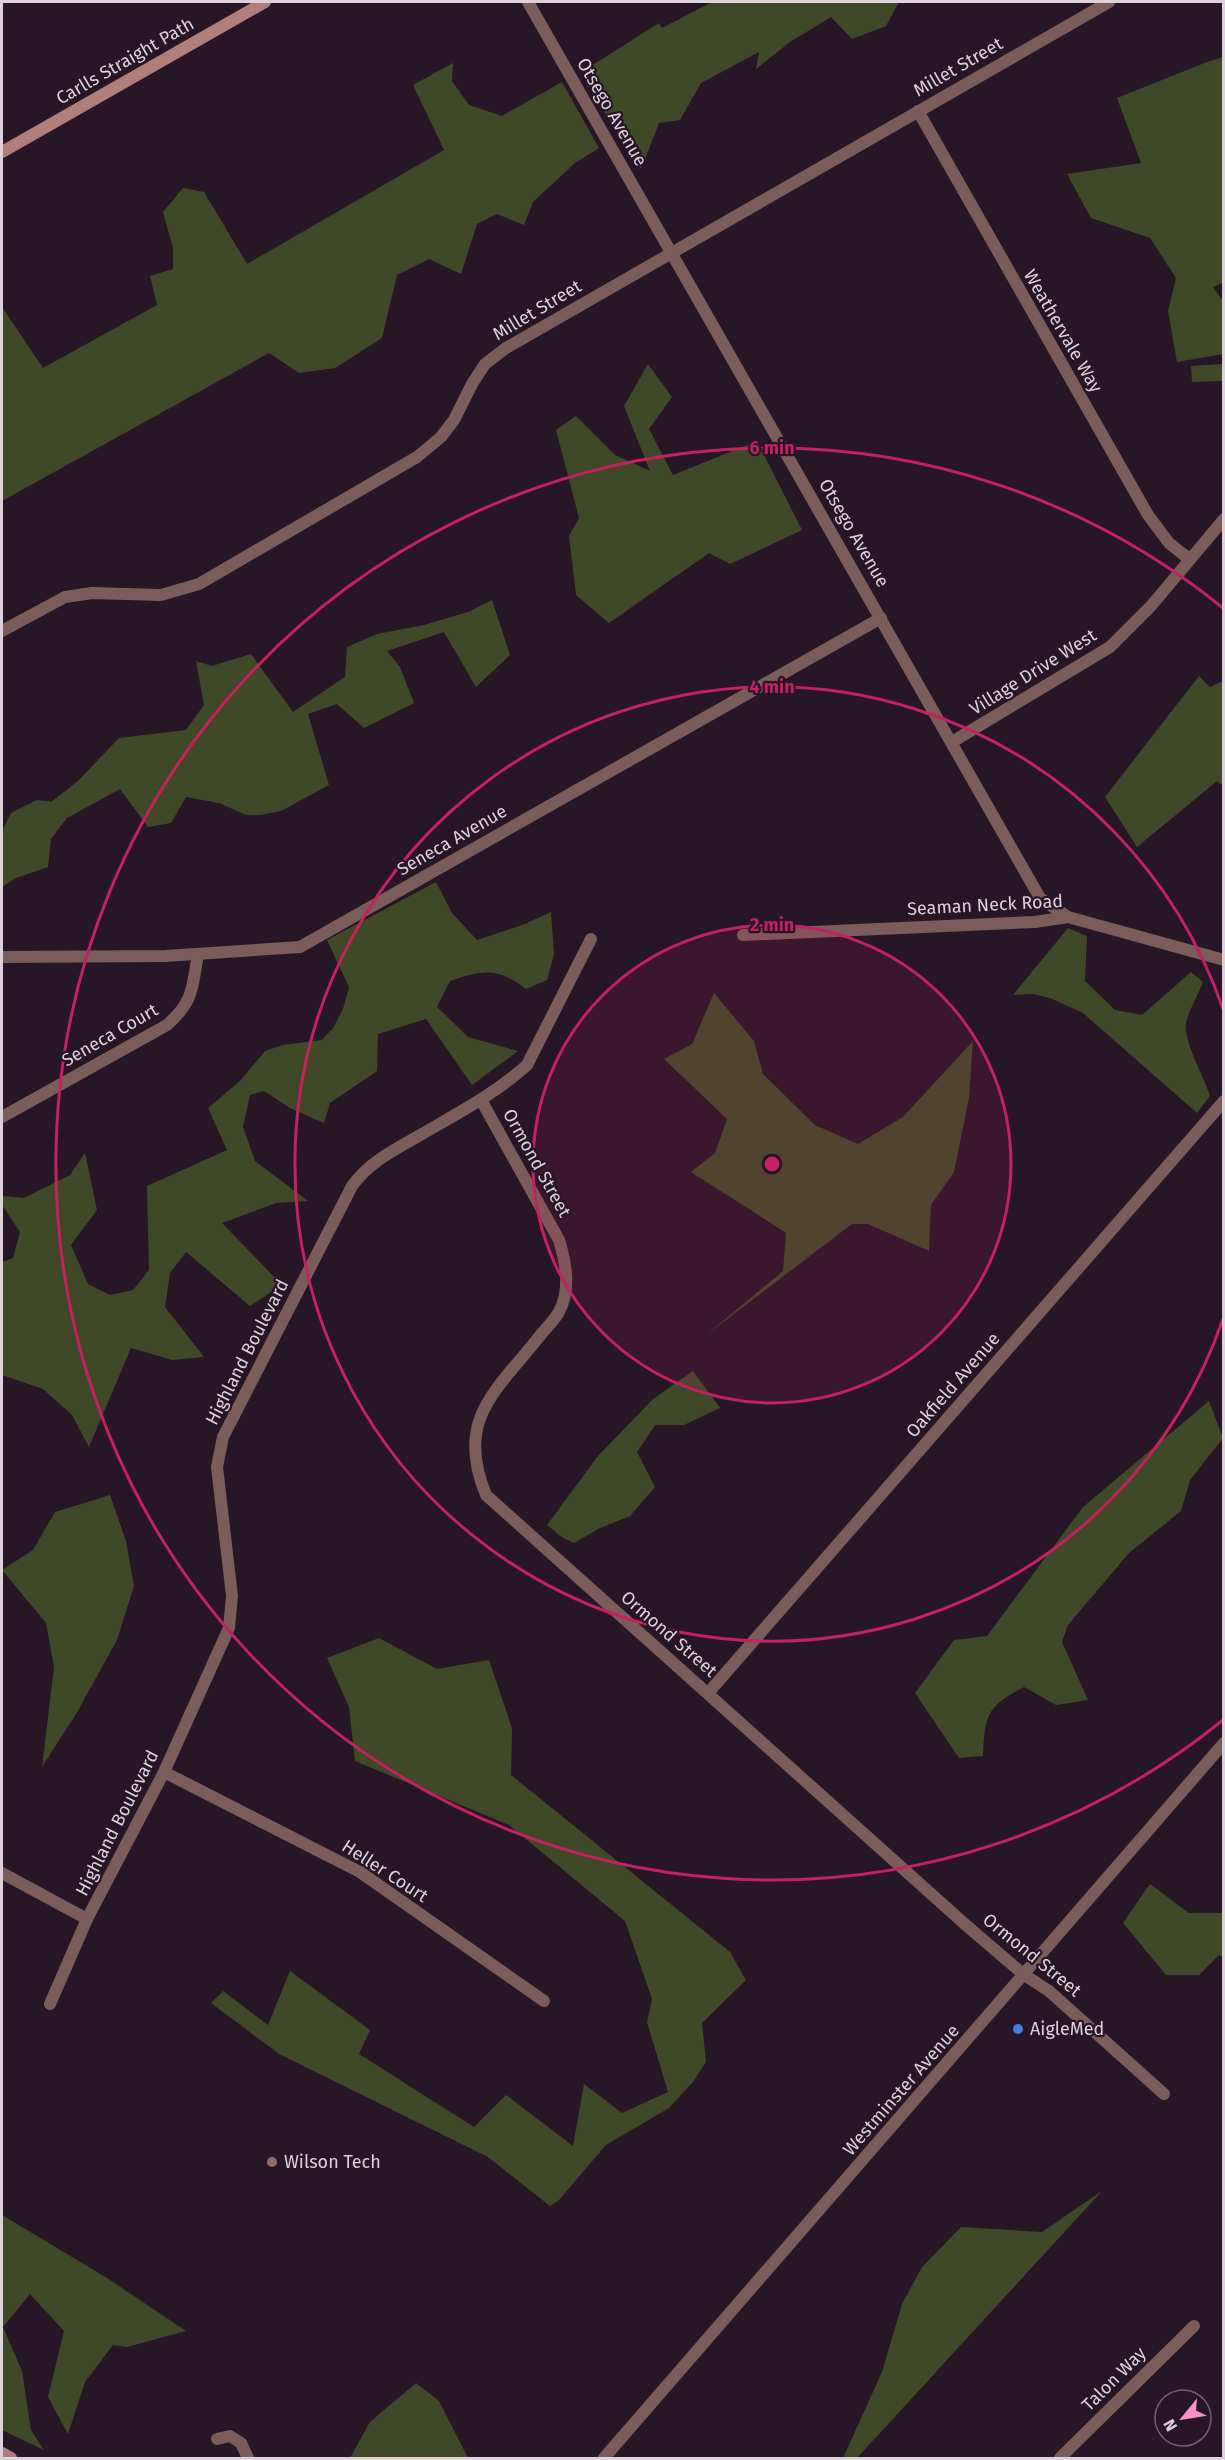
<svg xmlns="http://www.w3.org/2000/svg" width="1225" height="2460" viewBox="0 0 1225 2460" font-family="'Fira Sans',sans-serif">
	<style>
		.green { fill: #404927 }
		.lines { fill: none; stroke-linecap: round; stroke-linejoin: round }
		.street { stroke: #7a5c5a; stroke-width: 12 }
		.secondary { stroke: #b07f7d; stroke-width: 12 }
		.ring { fill: none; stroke: #c32161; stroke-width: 3 }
		.shop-dot { fill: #3f7fe0; stroke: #271626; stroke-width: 2 }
		.education-dot { fill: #8d6e63; stroke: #271626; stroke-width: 2 }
		.labels { text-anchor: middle; stroke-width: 4.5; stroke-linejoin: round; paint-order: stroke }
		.street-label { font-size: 18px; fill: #ddd1db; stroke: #271626 }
		.poi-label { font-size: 18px; fill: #ddd1db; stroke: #271626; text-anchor: start }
		.centre { fill: #c32161; stroke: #271626; stroke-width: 3 }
		.ring-label { font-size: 18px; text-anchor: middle; font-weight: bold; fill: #c32161; stroke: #271626; stroke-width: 4.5; stroke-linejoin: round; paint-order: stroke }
	</style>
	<rect width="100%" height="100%" fill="#271626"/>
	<!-- green -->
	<g class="green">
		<polygon points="712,2 899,2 886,26 852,39 831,17 790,42 756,69 759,52 701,83 680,120 659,123 641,169 604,112 583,71 659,23 662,28"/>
		<polygon points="1223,57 1224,282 1213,287 1223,301 1223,354 1177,362 1168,311 1176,278 1150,238 1091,218 1067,174 1141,163 1117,98 1207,62"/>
		<polygon points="453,63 452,81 469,105 502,116 562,82 599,148 575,163 533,202 524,225 497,214 477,224 461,274 429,259 397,275 382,338 335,368 299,373 269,353 2,501 2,307 43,368 157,305 150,276 173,269 173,248 163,212 183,188 204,192 247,264 444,150 413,85"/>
		<polygon points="648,364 672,397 649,429 673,475 757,441 802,530 730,564 709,553 609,623 576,595 569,536 579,518 556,430 576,416 615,455 650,471 624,406"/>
		<polygon points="1223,364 1223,381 1192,382 1191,366"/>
		<polygon points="492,600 510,655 476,687 444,632 387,651 400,667 414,703 364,728 337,704 308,714 329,785 281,811 260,815 246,815 219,803 186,797 171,823 148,827 120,789 67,818 51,839 48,867 16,878 2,887 2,831 11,813 37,800 51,802 78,781 119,738 186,730 204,705 196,661 212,666 251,654 293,712 345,677 347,647 377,634 424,625 468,612"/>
		<polygon points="1199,676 1210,687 1223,681 1223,786 1217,781 1137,847 1105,797"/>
		<path d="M436 882 452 913 477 940 525 924 551 912 554 954 547 980 526 989C498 967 483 970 450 981L437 1007 468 1037 518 1051 472 1085 426 1019 378 1034 377 1071 330 1103 324 1123 290 1108 264 1091 250 1095 243 1127 255 1161 308 1201 276 1203 222 1223 282 1285 250 1306 186 1252 170 1273 165 1307 204 1357 172 1360 131 1348 89 1447 72 1415 43 1389 2 1375V1262L13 1258 20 1232 2 1205V1196L24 1198 70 1175 85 1153 97 1210 71 1245 88 1284 110 1295 133 1290 149 1270 147 1186 227 1150 208 1108 240 1081 265 1051 283 1045 322 1040 333 1028 343 1009 349 987 327 940Z"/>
		<path d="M1068 928 1087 936 1085 981 1115 1010 1142 1015 1191 972 1203 982C1198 995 1189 1010 1186 1023 1183 1041 1204 1076 1210 1096L1197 1113 1083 1013 1050 998 1033 994 1013 995Z"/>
		<polygon points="714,993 754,1041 763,1074 815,1125 858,1144 903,1117 973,1041 969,1098 954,1172 931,1205 929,1251 868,1224 852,1224 705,1336 783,1271 786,1233 691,1172 715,1153 727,1119 664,1059 692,1044"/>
		<polygon points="693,1371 720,1408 684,1425 655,1425 637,1452 655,1487 630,1516 598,1529 574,1543 563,1538 547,1525 598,1456 653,1399"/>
		<path d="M1209 1401 1223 1438 1190 1480 1181 1511 1129 1553 1068 1625 1062 1642 1088 1700 1056 1705 1024 1687C986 1707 985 1715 983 1756L959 1758 915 1693 954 1640 987 1636 1083 1507Z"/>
		<polygon points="110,1495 126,1541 134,1586 117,1640 76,1714 42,1767 54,1667 46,1623 2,1570 33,1550 55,1512"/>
		<polygon points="379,1638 437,1669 489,1660 512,1728 511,1775 730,1952 746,1980 702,2023 706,2062 693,2082 669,2108 606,2145 559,2200 550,2206 488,2157 279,2054 211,2003 223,1991 268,2025 290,1971 370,2030 359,2054 474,2127 506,2095 573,2146 584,2084 622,2113 668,2092 647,2022 652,1999 625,1921 509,1825 355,1761 349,1707 327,1658"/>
		<polygon points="1150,1884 1189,1913 1223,1913 1223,1957 1219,1955 1199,1975 1166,1975 1123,1923"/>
		<polygon points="1102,2191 857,2458 843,2458 882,2372 902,2304 922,2267 961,2227 1042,2232"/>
		<polygon points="2,2215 107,2278 186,2331 127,2347 113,2345 85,2382 68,2434 48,2397 64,2331 30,2294 3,2327 22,2371 31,2430 44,2450 2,2430"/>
		<polygon points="416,2383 439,2401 468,2458 350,2458 370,2422"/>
	</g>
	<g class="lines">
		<!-- street -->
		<g class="street">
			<polyline points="528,2 1040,898 1068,917"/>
			<polyline points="918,111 1148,515 1169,543 1189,559"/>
			<polyline points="2,631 65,597 92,593 161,595 199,584 417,457 441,437 454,420 472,384 485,364 506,348 1109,2"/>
			<polyline points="952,742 1110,647 1151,606 1224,519"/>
			<polyline points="743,935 1035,922 1068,917 1224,960"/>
			<polyline points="2,957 165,956 300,947 881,618"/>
			<path d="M481 1100 559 1240C566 1263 571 1289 559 1312 554 1321 545 1329 539 1337 495 1392 455 1420 486 1495L967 1926 1023 1974 1049 1991 1164 2094"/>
			<path d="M2 1117 167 1025C194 1001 192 988 198 954"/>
			<polyline points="709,1692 1224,1101"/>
			<polyline points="164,1772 360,1872 544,2001"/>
			<polyline points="2,1873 87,1919"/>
			<path d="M50 2004 87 1919 164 1772 229 1628 232 1596 217 1467 223 1437 352 1186C370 1161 396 1149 422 1134 458 1113 495 1094 527 1065L591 939"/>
			<polyline points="217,2439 230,2436 241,2443 248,2458"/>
			<polyline points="604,2458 1224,1743"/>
			<polyline points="1060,2458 1194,2326"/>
		</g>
		<!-- secondary -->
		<g class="secondary">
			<polyline points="2,152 265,2"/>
			<polyline points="2,2453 11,2458"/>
		</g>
	</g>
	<!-- distance rings -->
	<circle cx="772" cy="1164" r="239" fill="#c32161" fill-opacity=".12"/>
	<g class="ring">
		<circle cx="772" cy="1164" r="239"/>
		<path d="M1223 1319A477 477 0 1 1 1223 1009"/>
		<path d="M1223 1720A716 716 0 1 1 1223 608"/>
	</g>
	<!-- markers -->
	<circle class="shop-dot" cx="1018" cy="2029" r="6"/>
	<circle class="education-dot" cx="272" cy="2162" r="6"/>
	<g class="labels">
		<!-- street labels -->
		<g class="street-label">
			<text transform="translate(125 61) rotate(-30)" y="6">Carlls Straight Path</text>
			<text transform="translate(958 67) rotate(-30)" y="6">Millet Street</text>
			<text transform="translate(612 112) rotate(60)" y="6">Otsego Avenue</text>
			<text transform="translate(537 310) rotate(-31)" y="6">Millet Street</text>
			<text transform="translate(1063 331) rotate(60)" y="6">Weathervale Way</text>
			<text transform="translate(854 533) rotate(60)" y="6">Otsego Avenue</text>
			<text transform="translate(1033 672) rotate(-32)" y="6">Village Drive West</text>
			<text transform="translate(452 840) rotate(-30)" y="6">Seneca Avenue</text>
			<text transform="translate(985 905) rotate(-3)" y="6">Seaman Neck Road</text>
			<text transform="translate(110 1035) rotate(-30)" y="6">Seneca Court</text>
			<text transform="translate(537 1163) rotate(61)" y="6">Ormond Street</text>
			<text transform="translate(247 1352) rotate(-63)" y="6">Highland Boulevard</text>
			<text transform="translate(953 1385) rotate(-49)" y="6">Oakfield Avenue</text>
			<text transform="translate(669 1634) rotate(41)" y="6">Ormond Street</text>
			<text transform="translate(117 1823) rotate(-63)" y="6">Highland Boulevard</text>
			<text transform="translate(385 1871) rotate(33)" y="6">Heller Court</text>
			<text transform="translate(1032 1955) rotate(39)" y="6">Ormond Street</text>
			<text transform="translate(901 2090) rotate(-49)" y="6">Westminster Avenue</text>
			<text transform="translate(1114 2379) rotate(-45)" y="6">Talon Way</text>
		</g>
		<!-- poi labels -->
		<g class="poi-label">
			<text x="1030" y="2035">AigleMed</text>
			<text x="284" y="2168">Wilson Tech</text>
		</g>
	</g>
	<circle cx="772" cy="1164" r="9" class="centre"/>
	<g class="ring-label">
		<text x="772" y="454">6 min</text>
		<text x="772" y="693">4 min</text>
		<text x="772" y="931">2 min</text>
	</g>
	<!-- border -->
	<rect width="1225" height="2460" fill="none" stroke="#ddd1db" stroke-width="6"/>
	<!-- north arrow -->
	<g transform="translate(1183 2418) rotate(240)"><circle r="28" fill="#271626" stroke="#70616e" stroke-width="1.5"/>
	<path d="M0-4.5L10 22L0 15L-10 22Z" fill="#f98fc9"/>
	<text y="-9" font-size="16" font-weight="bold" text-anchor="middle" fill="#ddd1db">N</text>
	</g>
</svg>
